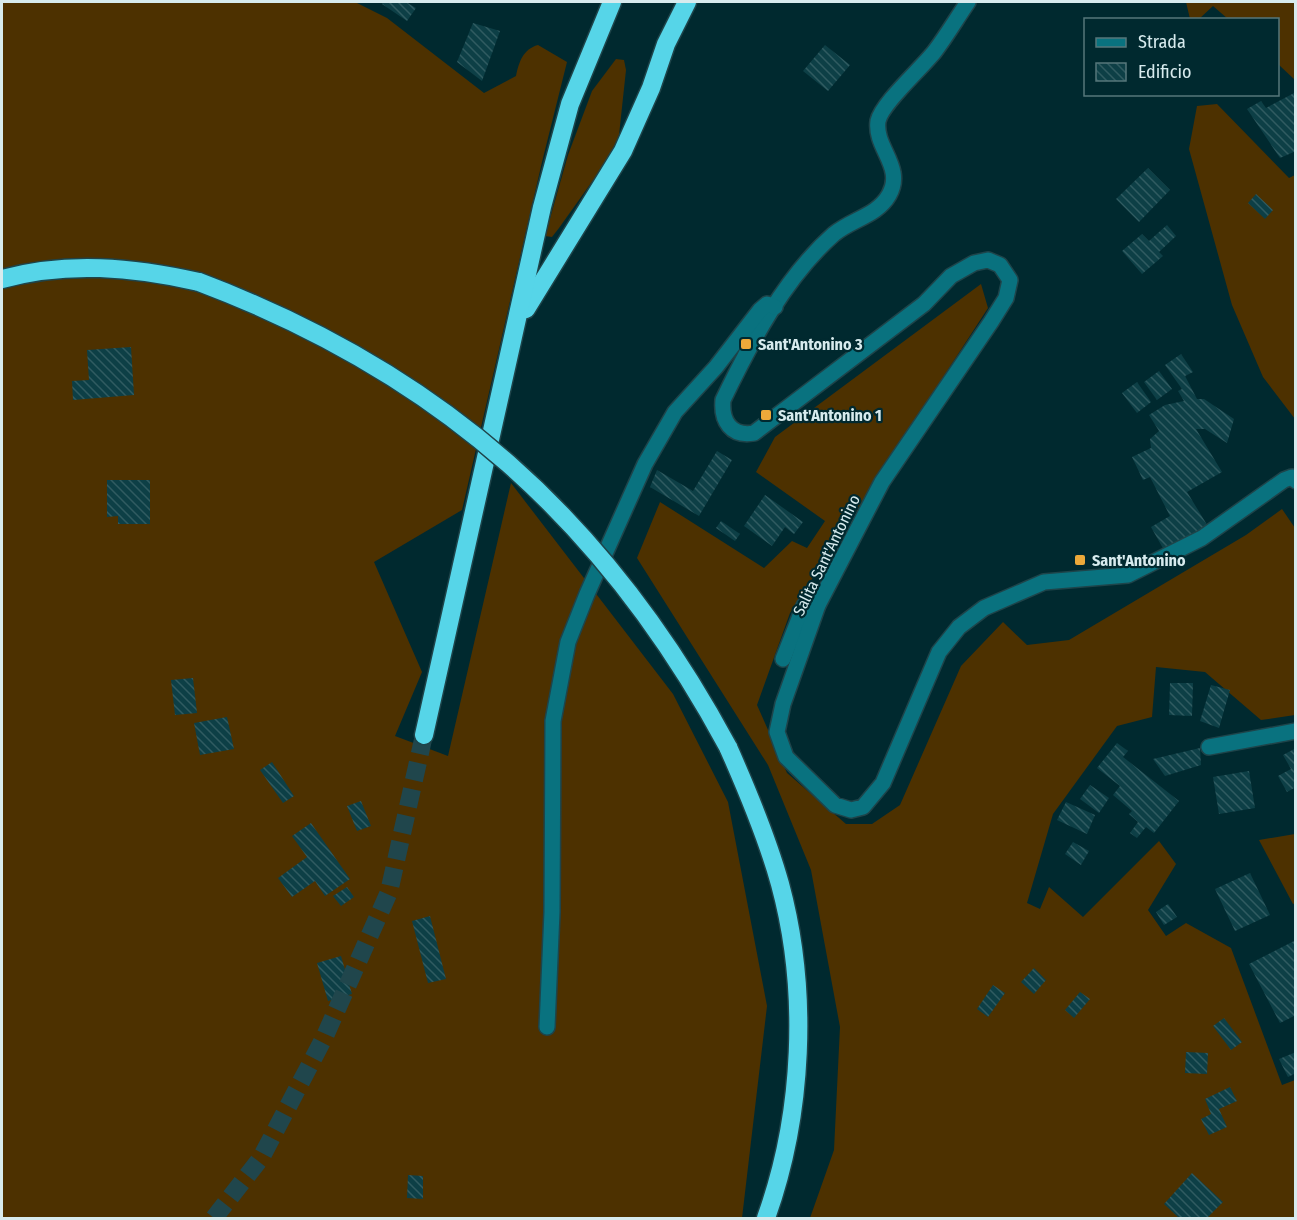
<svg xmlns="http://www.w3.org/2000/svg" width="1297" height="1220" viewBox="0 0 1297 1220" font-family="'Fira Sans Condensed',sans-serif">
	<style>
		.grass { fill: #4d3100 }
		.building { fill: url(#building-back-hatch) }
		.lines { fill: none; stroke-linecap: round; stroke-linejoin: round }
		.highway-tunnel { stroke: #20464c; stroke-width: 18; stroke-dasharray: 18 9; stroke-linecap: butt }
		.lane-casing { stroke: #1e444a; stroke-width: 18 }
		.street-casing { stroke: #1e444a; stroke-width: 18 }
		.highway-casing { stroke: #1e444a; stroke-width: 21 }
		.lane { stroke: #09727f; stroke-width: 15 }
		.street { stroke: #09727f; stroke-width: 15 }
		.highway { stroke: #56d5e8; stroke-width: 18 }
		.highway-bridge-casing { stroke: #1e444a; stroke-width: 21; stroke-linecap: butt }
		.highway-bridge { stroke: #56d5e8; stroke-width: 18 }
		.poi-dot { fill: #eca93a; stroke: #00292f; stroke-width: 2 }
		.labels { text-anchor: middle; stroke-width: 4.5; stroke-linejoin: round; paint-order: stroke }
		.poi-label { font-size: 16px; font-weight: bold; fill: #d7ebee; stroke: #00292f; text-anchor: start }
		.street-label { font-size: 16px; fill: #d7ebee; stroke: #00292f }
	</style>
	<defs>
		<pattern id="building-back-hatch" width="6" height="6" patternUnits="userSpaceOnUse" patternTransform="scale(1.5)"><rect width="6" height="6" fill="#0d3f46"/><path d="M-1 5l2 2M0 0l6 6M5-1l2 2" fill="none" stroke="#305b61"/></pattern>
	</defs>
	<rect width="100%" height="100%" fill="#00292f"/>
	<!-- grass -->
	<g class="grass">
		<path d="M2 2H355L387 18 484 93 516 76C519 62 523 49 538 45L567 62 542 162 462 510 374 562 422 672 395 736 448 756 511 483 673 694 728 802 767 1006 742 1218H2Z"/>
		<polygon points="1186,2 1295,2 1295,80 1278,64 1278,20 1228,19 1213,6 1199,19 1190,19"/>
		<polygon points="616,59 624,60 626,70 619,135 611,155 559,228 552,237 545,236 568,155 592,91"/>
		<polygon points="1217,104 1289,178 1295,175 1295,419 1263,377 1232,305 1189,149 1197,106"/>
		<polygon points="981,284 988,308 790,613 757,705 787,773 846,824 872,824 900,805 961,666 1003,622 1027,645 1069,640 1246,535 1282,509 1295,528 1295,715 1261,720 1205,672 1156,667 1152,717 1117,726 1053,814 1027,903 1040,909 1049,887 1083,917 1159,841 1176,864 1148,910 1166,936 1186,923 1231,948 1282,1085 1295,1080 1295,1218 810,1218 834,1150 840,1027 811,870 768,765 637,558 660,502 764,568 792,541 807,548 825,521 756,472 775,437"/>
		<polygon points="1295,834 1296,903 1293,904 1259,840"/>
	</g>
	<!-- building -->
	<g class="building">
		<polygon points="384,2 406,2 416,8 407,21 382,4"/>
		<polygon points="473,23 500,31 482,81 457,62"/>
		<polygon points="825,45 850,65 828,91 803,71"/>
		<polygon points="1296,92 1296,151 1280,158 1247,109 1261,101 1266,108"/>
		<polygon points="1148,168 1170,190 1139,222 1116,199"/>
		<polygon points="1256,194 1273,210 1265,219 1248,203"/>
		<polygon points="1167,225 1176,236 1159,252 1163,256 1142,274 1122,251 1142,234 1149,241"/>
		<polygon points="131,347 134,395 73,400 72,381 89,380 87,350"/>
		<polygon points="1181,354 1193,372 1185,376 1197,399 1204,399 1234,419 1227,443 1205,429 1196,429 1222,472 1187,492 1209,528 1165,552 1151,527 1170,516 1150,477 1143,480 1132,457 1151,448 1150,439 1159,431 1149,415 1165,405 1184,401 1178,391 1182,389 1165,365"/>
		<polygon points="1159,371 1172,389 1157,400 1144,382"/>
		<polygon points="1137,382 1151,402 1137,413 1122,393"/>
		<polygon points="717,451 732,460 699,516 650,487 657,470 693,491"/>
		<polygon points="107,480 150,480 150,524 118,524 118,516 107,517"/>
		<polygon points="765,495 803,522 794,534 785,527 772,546 744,526"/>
		<polygon points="721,521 740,534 735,541 716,528"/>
		<polygon points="193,678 197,713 175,715 171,680"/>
		<polygon points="1170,683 1193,683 1192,716 1169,715"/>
		<polygon points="1211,685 1230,690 1219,728 1200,721"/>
		<polygon points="227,717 234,749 200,755 194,723"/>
		<polygon points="1117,743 1128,751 1123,757 1179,801 1154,833 1146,827 1137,838 1130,833 1138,822 1129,814 1132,811 1113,795 1120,786 1097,768"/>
		<polygon points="1200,748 1201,765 1165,776 1153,759"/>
		<polygon points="1296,748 1296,787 1287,792 1278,776 1291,769 1283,755"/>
		<polygon points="272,762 294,796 283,803 260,770"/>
		<polygon points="1249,771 1255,808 1219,814 1213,777"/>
		<polygon points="1090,785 1109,798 1099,813 1080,799"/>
		<polygon points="361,801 371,826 357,831 347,806"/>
		<polygon points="1066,802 1095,815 1087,834 1057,820"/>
		<polygon points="311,823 350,879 325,896 315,881 292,897 278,878 307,857 292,836"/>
		<polygon points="1073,842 1089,851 1081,865 1065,854"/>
		<polygon points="1250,873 1270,915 1235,931 1215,889"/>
		<polygon points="347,887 354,897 341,906 333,896"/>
		<polygon points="1168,904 1177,917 1164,925 1156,912"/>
		<polygon points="430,916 446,979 428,983 412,921"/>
		<polygon points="1296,940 1296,1015 1280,1023 1249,964"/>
		<polygon points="341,956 352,994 328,1001 317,963"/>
		<polygon points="1034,968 1046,980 1034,994 1021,982"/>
		<polygon points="993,985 1005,993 988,1017 977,1009"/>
		<polygon points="1080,992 1090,999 1074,1018 1065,1010"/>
		<polygon points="1224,1018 1242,1042 1231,1050 1213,1026"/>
		<polygon points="1186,1052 1208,1053 1207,1074 1185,1073"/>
		<polygon points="1296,1052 1296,1073 1288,1077 1279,1059"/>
		<polygon points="1230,1087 1237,1101 1219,1109 1227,1127 1209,1135 1201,1119 1211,1114 1205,1099"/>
		<polygon points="1192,1173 1223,1202 1207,1218 1179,1218 1164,1204"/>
		<polygon points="408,1175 423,1176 423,1199 407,1198"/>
	</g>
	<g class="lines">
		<!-- highway-tunnel -->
		<polyline class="highway-tunnel" points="214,1218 261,1158 325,1036 389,892 424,735"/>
		<!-- lane casing -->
		<g class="lane-casing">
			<polyline id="lane" points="783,659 804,606 818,605"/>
		</g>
		<!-- street casing -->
		<g class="street-casing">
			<g id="street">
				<path d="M968 2C957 18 947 35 935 51 922 68 882 103 878 121 874 148 905 167 889 195 877 216 852 219 834 234 785 277 751 342 723 400 721 421 731 437 754 433L924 304 951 276 974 263 988 260 1000 265 1010 280 1006 298 991 322 882 482 818 605 783 704 777 732 786 757 835 805 851 810 863 807 883 783 939 652 959 627 984 608 1044 582 1128 575 1202 538 1284 480 1292 477 1296 481"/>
				<polyline points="1209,747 1296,731"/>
				<polyline points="547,1027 552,912 553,721 568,642 587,594 645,464 675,412 716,367 760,310 767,304 775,307"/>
			</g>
		</g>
		<!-- highway casing -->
		<g class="highway-casing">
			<g id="highway">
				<path d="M2 279C67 261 133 267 199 282"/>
				<polyline points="526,309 623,151 651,88 666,44 687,2"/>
				<polyline points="424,735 542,207 570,104 612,2"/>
				<path d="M728 747C748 792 767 837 780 884 809 991 803 1115 766 1218"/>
			</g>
		</g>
		<!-- lane -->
		<use href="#lane" class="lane"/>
		<!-- street -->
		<use href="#street" class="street"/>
		<!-- highway -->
		<use href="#highway" class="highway"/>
		<!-- highway-bridge casing -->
		<g class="highway-bridge-casing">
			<path id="highway-bridge" d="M199 282C440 373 606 520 728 747"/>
		</g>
		<!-- highway-bridge -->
		<use href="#highway-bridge" class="highway-bridge"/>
	</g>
	<!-- markers -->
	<g class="poi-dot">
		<rect x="740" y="338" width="12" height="12" rx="3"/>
		<rect x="760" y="409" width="12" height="12" rx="3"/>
		<rect x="1074" y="554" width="12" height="12" rx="3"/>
	</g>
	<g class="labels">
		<!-- poi labels -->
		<g class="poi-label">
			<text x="758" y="350">Sant'Antonino 3</text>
			<text x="778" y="421">Sant'Antonino 1</text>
			<text x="1092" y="566">Sant'Antonino</text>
		</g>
		<!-- street labels -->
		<g class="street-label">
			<text transform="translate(826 555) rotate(-64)" y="6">Salita Sant'Antonino</text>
		</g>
	</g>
	<!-- border -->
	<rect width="1297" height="1220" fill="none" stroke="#d7ebee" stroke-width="6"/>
	<!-- legend -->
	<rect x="1084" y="18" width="195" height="78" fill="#00292f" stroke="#56777b" stroke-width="1.5"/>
	<rect x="1096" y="38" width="30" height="9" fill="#09727f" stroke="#56777b" stroke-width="1.5"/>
	<text x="1138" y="48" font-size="18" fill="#d7ebee">Strada</text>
	<rect x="1096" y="63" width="30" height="18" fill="url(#building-back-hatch)" stroke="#56777b" stroke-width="1.5"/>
	<text x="1138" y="78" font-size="18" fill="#d7ebee">Edificio</text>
</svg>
